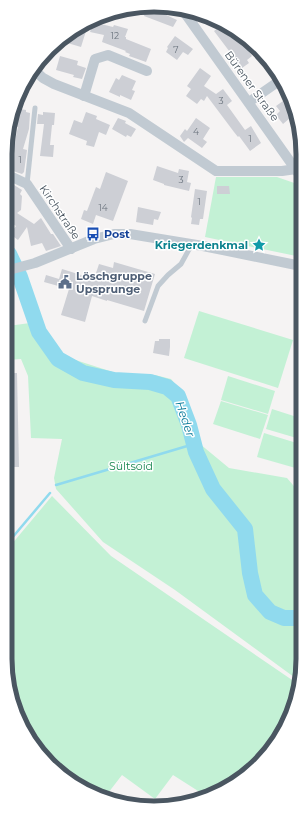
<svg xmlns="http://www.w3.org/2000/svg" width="308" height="813" viewBox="0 0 308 813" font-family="Montserrat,sans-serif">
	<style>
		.green { fill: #c3f1d5 }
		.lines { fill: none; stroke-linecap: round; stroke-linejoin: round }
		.stream { stroke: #90daee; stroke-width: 2.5 }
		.river { stroke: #90daee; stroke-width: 16 }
		.building { fill: #cdcfd5 }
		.lane { stroke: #c1cad2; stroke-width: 5 }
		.street { stroke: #c1cad2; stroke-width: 10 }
		.labels { text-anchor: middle; stroke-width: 3; stroke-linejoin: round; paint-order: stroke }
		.number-label { font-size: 9px; fill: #6b747e }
		.street-label { font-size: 11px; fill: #4a5661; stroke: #fff }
		.transit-label { font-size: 11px; font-weight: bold; fill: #164399; stroke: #fff; text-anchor: start }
		.culture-label { font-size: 11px; font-weight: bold; fill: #0d838f; stroke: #fff; text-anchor: end }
		.service-label { font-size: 11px; font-weight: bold; fill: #4e5e75; stroke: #fff; text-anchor: start }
		.park-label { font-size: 11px; fill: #17864f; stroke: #fff }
		.water-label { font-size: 12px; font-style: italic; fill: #0c7c9b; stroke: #fff }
		.rim { fill: none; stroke: #4a5661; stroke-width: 5 }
	</style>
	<rect width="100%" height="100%" fill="#f5f3f3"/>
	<!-- green -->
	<g class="green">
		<polygon points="216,177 277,177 300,185 301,187 301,257 205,237"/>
		<polygon points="199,311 293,340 278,388 184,358"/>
		<polygon points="30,323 32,335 40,346 36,336 40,327 60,355 119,374 155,375 171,379 185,396 200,444 229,468 287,478 299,492 298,680 175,590 103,542 56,489 54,478 62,439 31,438 28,376 21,359 8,360 8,326"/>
		<polygon points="228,376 275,391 268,414 221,400"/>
		<polygon points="221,401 268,415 260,439 213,424"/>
		<polygon points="272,409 300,418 300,439 266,429"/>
		<polygon points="264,433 300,444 299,469 257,457"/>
		<polygon points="52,496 111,556 298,684 298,698 278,738 265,757 237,783 206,796 173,775 155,799 122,775 105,797 80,788 42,757 13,707 5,659 6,551"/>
	</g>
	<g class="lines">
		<!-- stream -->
		<g class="stream">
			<polyline points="56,485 194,444"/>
			<polyline points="6,545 50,493"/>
		</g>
		<!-- river -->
		<polyline class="river" points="9,254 20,277 39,332 58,359 83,373 114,380 150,382 167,387 178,396 189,425 196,452 213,489 245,529 250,573 255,595 270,612 284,618 298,618"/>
	</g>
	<!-- building -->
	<g class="building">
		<polygon points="147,7 164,8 162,13 177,20 173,27 144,16"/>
		<polygon points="93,22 113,27 114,25 128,29 125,37 126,37 126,39 151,49 146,62 129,56 130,54 125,52 126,51 102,42 104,35 90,32"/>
		<polygon points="223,24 237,30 243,35 239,38 252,56 247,60 249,63 242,68 214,31"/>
		<polygon points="76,28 86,31 81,47 64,42 65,38"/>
		<polygon points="175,36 193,49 188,55 183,52 177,60 166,52 168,48 167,47"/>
		<polygon points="60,56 78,61 77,65 86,68 82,79 73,77 74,75 56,70"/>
		<polygon points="200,68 211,76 204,86 216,94 223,89 232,101 227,105 245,130 251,126 261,143 250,151 239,136 238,137 234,132 207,96 204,101 201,99 197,104 186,96 191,89 187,86"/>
		<polygon points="122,75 136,81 132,90 135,91 131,100 120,95 120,97 109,92 116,78 119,80"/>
		<polygon points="290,96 300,130 300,131 290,118 283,124 276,115 280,111 276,106"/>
		<polygon points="14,108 26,110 26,112 30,113 29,129 23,149 27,150 24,172 22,174 10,170 10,146 12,146 14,145 18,127 15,126 16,121 10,120 10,115"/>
		<polygon points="43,112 55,113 54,125 52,125 50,145 54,145 53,157 40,156 44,124 37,124 38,114 43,115"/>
		<polygon points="86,112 97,116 96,119 110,125 106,135 99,132 94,147 86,145 87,141 69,134 74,120 82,123"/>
		<polygon points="118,118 126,121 125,123 136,129 131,137 127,135 126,137 112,129"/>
		<polygon points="196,118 210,128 203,139 207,142 202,148 188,138 184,142 180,136 185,129 187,131"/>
		<polygon points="157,166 178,173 179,169 189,171 187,182 191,183 189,191 164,185 164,184 153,180"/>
		<polygon points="106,172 128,181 113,221 96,215 93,224 81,219 84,210 87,211 96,187 100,189"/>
		<polygon points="14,185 22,190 20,194 22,196 21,210 17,213 34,224 41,218 51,234 53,234 61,246 46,251 42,243 31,246 27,227 18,240 10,234 16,226 10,222 9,224 9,192"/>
		<polygon points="217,186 229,186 230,194 217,194"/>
		<polygon points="195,189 207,191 203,219 200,219 199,225 191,224 192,218 191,217"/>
		<polygon points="138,207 161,212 158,220 154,219 153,225 136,222"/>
		<polygon points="114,262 155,274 144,311 107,300 107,301 92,296 85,322 61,315 69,289 44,282 46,275 59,279 62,269 94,279 99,264 113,268"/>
		<polygon points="159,339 170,339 170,347 169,356 153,353 155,341 159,341"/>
		<polygon points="8,373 17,373 19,467 7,467"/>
	</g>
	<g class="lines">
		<!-- lane -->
		<g class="lane">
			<polyline points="27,184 35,108"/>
			<polyline points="145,321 158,286 168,275 181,264 192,244"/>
		</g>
		<!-- street -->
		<g class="street">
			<polyline points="182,9 301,177"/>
			<polyline points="33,69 43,78 54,84 129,113 216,171 282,171 296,169"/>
			<polyline points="31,74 45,55"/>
			<polyline points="84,96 95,59 108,55 147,71"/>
			<polyline points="249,102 282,79"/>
			<polyline points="10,176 27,184 71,249"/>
			<polyline points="9,270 35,263 94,239 114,234 130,234 203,246 301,266"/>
		</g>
	</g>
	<!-- icons -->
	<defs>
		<g id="bus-bare" transform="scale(1.08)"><path d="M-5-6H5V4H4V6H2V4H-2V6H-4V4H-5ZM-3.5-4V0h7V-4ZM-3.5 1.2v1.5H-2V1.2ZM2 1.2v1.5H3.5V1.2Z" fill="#1a4fb4" stroke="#fff" stroke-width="2.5" paint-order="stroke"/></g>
		<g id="sight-bare" transform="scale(1.08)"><path d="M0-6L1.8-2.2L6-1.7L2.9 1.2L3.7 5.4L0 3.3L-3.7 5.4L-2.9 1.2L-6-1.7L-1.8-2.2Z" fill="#0f9aa8" stroke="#fff" stroke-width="2.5" paint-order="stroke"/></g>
		<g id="civic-bare" transform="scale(1.08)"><path d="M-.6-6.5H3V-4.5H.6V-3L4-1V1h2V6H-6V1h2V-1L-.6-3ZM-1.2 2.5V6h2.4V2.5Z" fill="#5c6f8a" stroke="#fff" stroke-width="2.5" paint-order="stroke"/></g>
	</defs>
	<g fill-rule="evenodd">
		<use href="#bus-bare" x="93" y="234"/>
		<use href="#sight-bare" x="259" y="245"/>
		<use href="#civic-bare" x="65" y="282"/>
	</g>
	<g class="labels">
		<!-- number labels -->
		<g class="number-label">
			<text x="115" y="39">12</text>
			<text x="176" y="53">7</text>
			<text x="221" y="104">3</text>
			<text x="196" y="135">4</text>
			<text x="250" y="142">1</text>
			<text x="20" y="163">1</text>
			<text x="181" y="183">3</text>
			<text x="199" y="205">1</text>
			<text x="103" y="211">14</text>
		</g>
		<!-- street labels -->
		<g class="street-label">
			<text transform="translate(252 86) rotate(54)" y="4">Bürener Straße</text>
			<text transform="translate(60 212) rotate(56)" y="4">Kirchstraße</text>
		</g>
		<!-- transit labels -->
		<g class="transit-label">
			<text x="104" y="238">Post</text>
		</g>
		<!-- culture labels -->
		<g class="culture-label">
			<text x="248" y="249">Kriegerdenkmal</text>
		</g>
		<!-- service labels -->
		<g class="service-label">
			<text x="76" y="280">Löschgruppe<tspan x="76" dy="13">Upsprunge</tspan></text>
		</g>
		<!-- park labels -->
		<g class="park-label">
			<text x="131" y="470">Sültsoid</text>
		</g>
		<!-- water labels -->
		<g class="water-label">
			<text transform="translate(185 419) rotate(71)" y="4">Heder</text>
		</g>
	</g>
	<!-- crop -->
	<path d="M0 0H308V813H0ZM154 12H154A142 142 0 0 1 296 154V659A142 142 0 0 1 154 801H154A142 142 0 0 1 12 659V154A142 142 0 0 1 154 12Z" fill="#fff" fill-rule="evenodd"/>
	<path class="rim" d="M154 12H154A142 142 0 0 1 296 154V659A142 142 0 0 1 154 801H154A142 142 0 0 1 12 659V154A142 142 0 0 1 154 12Z"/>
</svg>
